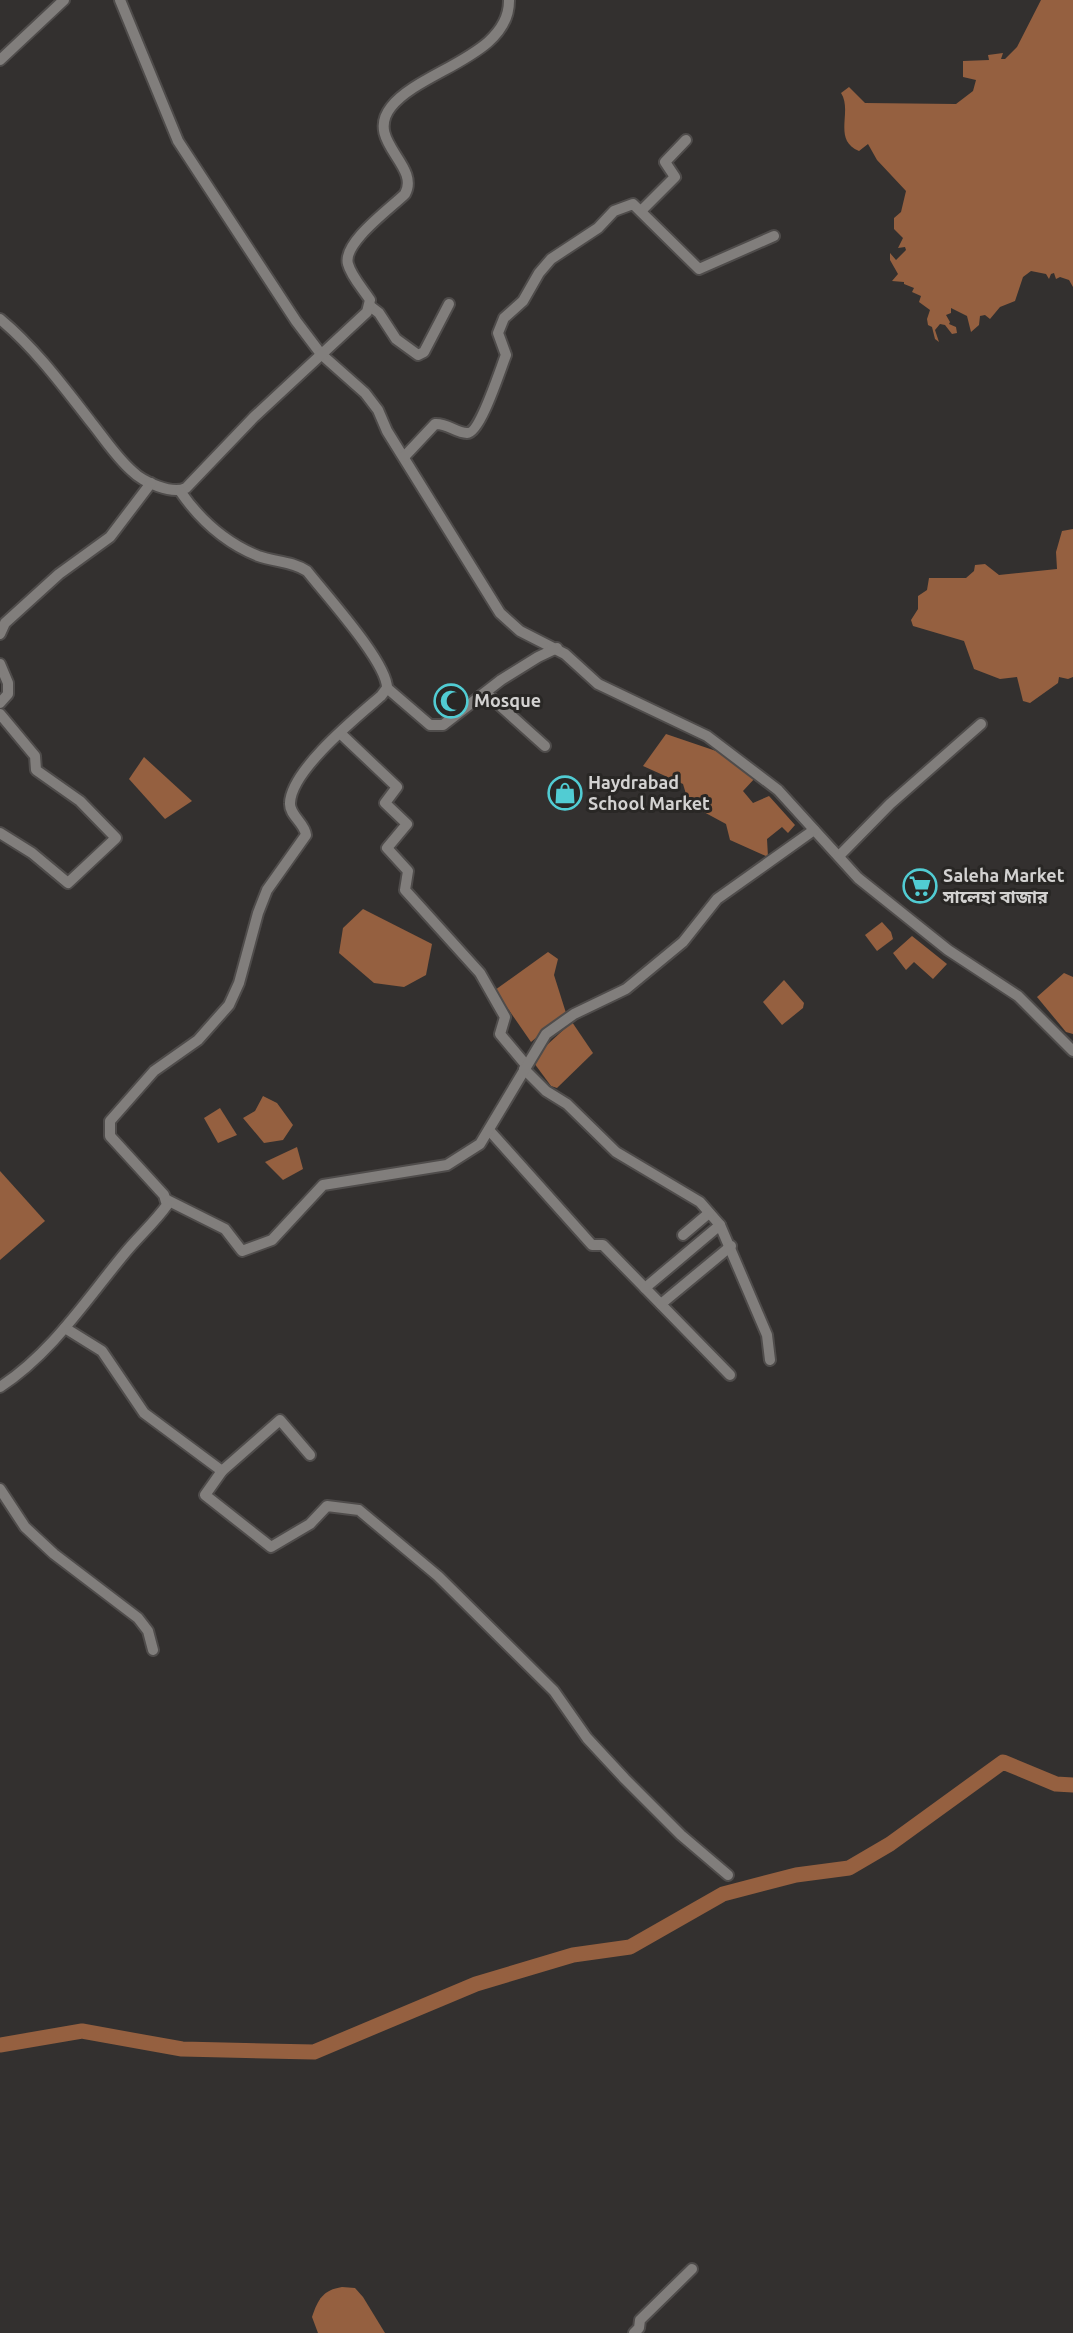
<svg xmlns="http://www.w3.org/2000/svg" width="1073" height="2333" viewBox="0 0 1073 2333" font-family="Ubuntu,'Noto Sans Bengali',sans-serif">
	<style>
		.water { fill: #956040 }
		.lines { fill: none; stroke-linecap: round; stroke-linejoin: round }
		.river { stroke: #956040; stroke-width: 15 }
		.minor-casing { stroke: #4f4c4b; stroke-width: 14 }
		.minor { stroke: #817e7c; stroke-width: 10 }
		.labels { text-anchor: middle; stroke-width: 6; stroke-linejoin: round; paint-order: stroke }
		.poi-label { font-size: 18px; font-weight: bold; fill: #d3d2d1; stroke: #292725; text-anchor: start }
	</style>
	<rect width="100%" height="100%" fill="#33302f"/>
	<!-- water -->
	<g class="water">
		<path d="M1041 0H1073V287L1069 280 1060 277 1056 279 1054 273 1051 274 1049 279 1046 274 1031 271 1023 277 1015 301 1000 307 990 319 985 315 980 316 979 325 971 332 967 316 951 308V313L946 315 950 322 949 324 956 327 957 333 952 334 945 325 940 324 935 330 939 342 935 339 932 327 928 325 927 319 930 310 919 302 921 296 912 292 914 288 904 284V282L892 281 898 274 890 260V253L896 260 906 250 905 247 898 248 903 238 894 229V218L901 212 906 191 877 160 868 144 859 151C832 140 853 111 841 93L849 87 865 103 956 104 973 91 976 80 963 77V61L989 60 988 55 1003 53 1001 59H1005L1017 47Z"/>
		<polygon points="1073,529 1073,677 1068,679 1059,677 1058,683 1030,703 1023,701 1017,677 1000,679 974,669 964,641 913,626 911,620 918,609 918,596 927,590 929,578 966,578 974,571 975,565 985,564 999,575 1057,569 1056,552 1062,531"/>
		<polygon points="666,734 719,752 756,777 743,791 753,803 769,796 795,825 788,833 782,827 767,839 768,857 730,840 726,824 689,804 683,784 643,766"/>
		<polygon points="144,757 192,801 165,819 129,779"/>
		<polygon points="363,909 432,944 426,975 404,987 374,983 339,953 343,928"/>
		<polygon points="882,922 891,932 893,939 877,951 865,935"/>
		<polygon points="912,936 947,964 933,979 914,962 906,970 893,953"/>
		<polygon points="548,952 558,959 554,975 566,1013 531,1042 495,990"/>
		<polygon points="1064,973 1073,977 1073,1034 1066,1032 1037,997"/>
		<polygon points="784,980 804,1003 803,1008 782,1025 763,1002"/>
		<polygon points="572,1022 593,1053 557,1088 551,1086 534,1063 536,1055"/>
		<polygon points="263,1096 277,1103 293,1125 283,1140 264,1143 243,1118 255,1111"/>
		<polygon points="220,1108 237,1135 218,1143 204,1118"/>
		<polygon points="297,1147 303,1169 283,1180 265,1162"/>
		<polygon points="0,1171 45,1221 0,1260"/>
		<path d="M342 2287 355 2288 363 2297 385 2333H318L312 2317C318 2299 323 2290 342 2287Z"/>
	</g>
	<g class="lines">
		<!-- river -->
		<polyline class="river" points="0,2045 82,2031 182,2049 314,2052 476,1984 573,1955 630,1947 723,1894 796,1875 849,1868 890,1844 1003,1762 1056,1784 1073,1785"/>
		<!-- minor casing -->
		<g class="minor-casing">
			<g id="minor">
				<polyline points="120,0 178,141 296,321 321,354 365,393 378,410 387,431 500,613 520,631 565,654 598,684 707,736 778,790 858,878 948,950 1018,996 1073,1051"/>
				<polyline points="0,60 64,0"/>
				<polyline points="641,211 675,177 665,162 686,140"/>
				<polyline points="370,306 379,313 396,339 418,355 424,352 449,304"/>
				<path d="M0 319C35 348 63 386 91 422 104 438 116 457 132 471 143 482 172 495 186 488L254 417 367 312 370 300C363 289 351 276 348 264 342 243 391 208 405 194 421 165 364 141 391 107 420 70 510 56 509 0"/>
				<path d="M404 457 435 424C447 423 456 433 467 433 480 434 501 367 506 355L498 333 504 318 523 301 539 273 551 259 598 228 614 211 633 204 699 269 774 236"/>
				<polyline points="0,634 5,623 59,574 110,537 151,483"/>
				<polyline points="0,664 8,683 8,694 0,703"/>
				<polyline points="387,688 430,725 443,725 501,680 538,657 557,648"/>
				<polyline points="486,693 545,746"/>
				<polyline points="0,714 35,756 36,770 80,801 116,838 68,883 32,853 0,833"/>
				<polyline points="340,733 397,787 385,803 407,824 387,848 408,871 405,890 480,973 505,1017 500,1034 526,1065"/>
				<polyline points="839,856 890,804 981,724"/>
				<polyline points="524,1069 546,1091 567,1104 616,1152 700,1202 720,1225 767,1335 770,1360"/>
				<polyline points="489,1130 592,1245 603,1245 730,1375"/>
				<polyline points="167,1200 225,1229 242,1251 272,1240 323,1185 447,1165 480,1144 546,1034 574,1014 626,989 683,942 717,899 814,830"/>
				<polyline points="683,1235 709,1213"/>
				<polyline points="645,1288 720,1225"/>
				<polyline points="661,1304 731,1246"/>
				<polyline points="65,1328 102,1351 144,1413 222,1471 205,1495 271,1547 310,1524 327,1506 359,1510 438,1576 554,1691 587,1738 625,1779 681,1835 728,1875"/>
				<path d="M0 1387C52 1353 86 1300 125 1253 138 1237 155 1222 167 1205L164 1195 110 1136V1121L154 1071 198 1040 229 1005 239 983 258 913 267 890 306 835C305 823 289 815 290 803 291 770 358 716 381 696L387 688C387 662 325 594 307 571 292 561 275 562 258 556 226 543 200 520 180 491"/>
				<polyline points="222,1471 280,1420 310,1455"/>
				<polyline points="0,1489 25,1527 54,1554 138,1618 148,1631 153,1650"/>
				<polyline points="634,2333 639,2328 640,2320 692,2269"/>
			</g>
		</g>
		<!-- minor -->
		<use href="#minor" class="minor"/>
	</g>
	<!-- icons -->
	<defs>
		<g id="mosque-ring" transform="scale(1.725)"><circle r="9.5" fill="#292725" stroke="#51ccd3" stroke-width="1.5"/><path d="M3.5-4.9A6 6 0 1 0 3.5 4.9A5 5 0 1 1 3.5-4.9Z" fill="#51ccd3"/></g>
		<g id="shop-ring" transform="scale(1.725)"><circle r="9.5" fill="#292725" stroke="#51ccd3" stroke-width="1.5"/><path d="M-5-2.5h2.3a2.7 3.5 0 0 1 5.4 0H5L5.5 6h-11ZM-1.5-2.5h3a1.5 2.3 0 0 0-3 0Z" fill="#51ccd3"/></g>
		<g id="supermarket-ring" transform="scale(1.725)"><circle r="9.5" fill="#292725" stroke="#51ccd3" stroke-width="1.5"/><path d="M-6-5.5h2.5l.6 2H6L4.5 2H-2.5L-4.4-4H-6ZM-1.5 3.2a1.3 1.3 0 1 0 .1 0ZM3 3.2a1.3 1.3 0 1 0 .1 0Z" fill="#51ccd3"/></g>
	</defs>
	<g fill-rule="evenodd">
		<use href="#mosque-ring" x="451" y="701"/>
		<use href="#shop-ring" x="565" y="793"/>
		<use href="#supermarket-ring" x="920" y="886"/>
	</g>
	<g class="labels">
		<!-- poi labels -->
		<g class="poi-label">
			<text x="474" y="707">Mosque</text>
			<text x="588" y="789">Haydrabad<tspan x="588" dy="21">School Market</tspan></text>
			<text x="943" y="882">Saleha Market<tspan x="943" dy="21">সালেহা বাজার</tspan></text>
		</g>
	</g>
</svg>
